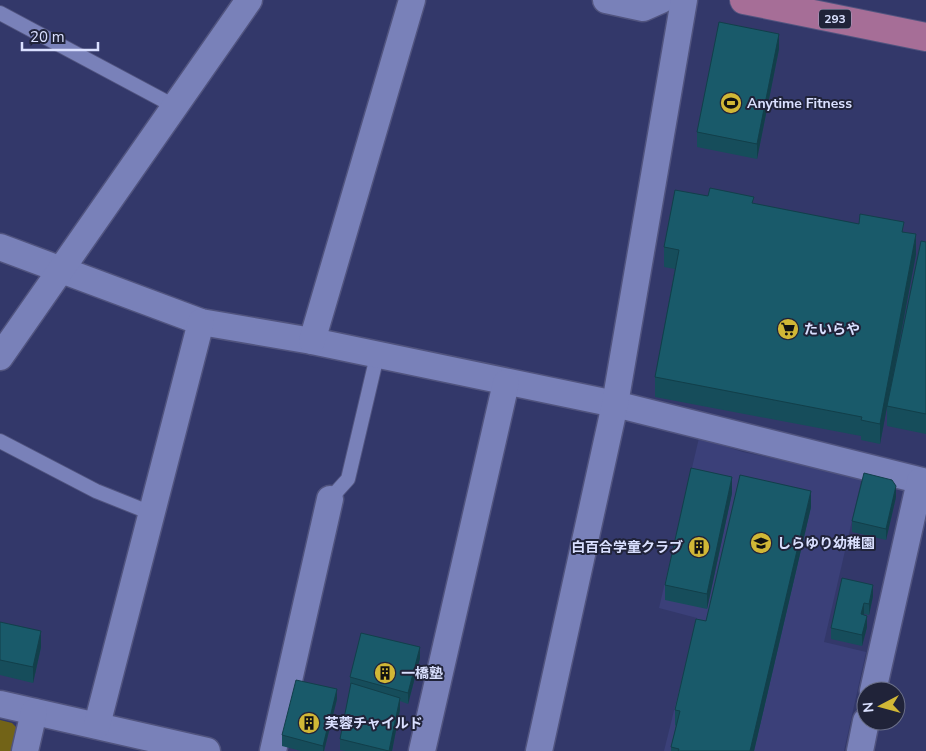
<svg xmlns="http://www.w3.org/2000/svg" width="926" height="751" viewBox="0 0 926 751" font-family="'Nunito Sans','Noto Sans JP',sans-serif">
	<style>
		.built { fill: #3b4079 }
		.green { fill: #726317 }
		.lines { fill: none; stroke-linecap: round; stroke-linejoin: round }
		.lane-casing { stroke: #51547f; stroke-width: 16 }
		.street-casing { stroke: #51547f; stroke-width: 29 }
		.highway-casing { stroke: #51547f; stroke-width: 30 }
		.lane { stroke: #7981b9; stroke-width: 14 }
		.street { stroke: #7981b9; stroke-width: 26 }
		.highway { stroke: #a66e97; stroke-width: 28 }
		.wall { fill: #164d5b }
		.shaded-wall { fill: #123f4a }
		.building { fill: #195a6a; stroke: #123f4a }
		.labels { text-anchor: middle; stroke-width: 4; stroke-linejoin: round; paint-order: stroke }
		.shield { fill: #202339; stroke: #a2a7c4; stroke-width: 1 }
		.shield-label { font-size: 12px; font-weight: bold; fill: #dae0ff }
		.poi-label { font-size: 14px; font-weight: bold; fill: #dae0ff; stroke: #202339; text-anchor: start }
	</style>
	<rect width="100%" height="100%" fill="#33386a"/>
	<!-- built -->
	<polygon class="built" points="699,438 743,452 862,477 824,642 866,652 844,751 664,751 697,618 659,608"/>
	<!-- green -->
	<polygon class="green" points="0,720 12,723 19,730 14,751 0,751"/>
	<g class="lines">
		<!-- lane casing -->
		<g class="lane-casing">
			<g id="lane">
				<polyline points="0,13 174,106"/>
				<polyline points="0,441 96,491 151,513"/>
				<polyline points="330,499 348,479 377,356"/>
			</g>
		</g>
		<!-- street casing -->
		<g class="street-casing">
			<g id="street">
				<polyline points="606,0 643,8 661,0"/>
				<polyline points="0,247 201,322 312,341 615,404 926,482"/>
				<polyline points="312,341 412,0"/>
				<polyline points="0,357 249,0"/>
				<polyline points="873,691 920,481"/>
				<polyline points="0,704 207,751"/>
				<polyline points="97,725 201,322"/>
				<polyline points="25,751 34,712"/>
				<polyline points="273,751 330,499"/>
				<polyline points="422,751 506,383"/>
				<polyline points="539,751 615,404 684,0"/>
				<polyline points="860,751 866,721"/>
			</g>
		</g>
		<!-- highway casing -->
		<g class="highway-casing">
			<polyline id="highway" points="744,0 926,37"/>
		</g>
		<!-- lane -->
		<use href="#lane" class="lane"/>
		<!-- street -->
		<use href="#street" class="street"/>
		<!-- highway -->
		<use href="#highway" class="highway"/>
	</g>
	<!-- wall -->
	<g class="wall">
		<polygon points="779,49 757,159 697,147 697,132"/>
		<polygon points="708,196 754,204 859,224 904,232 916,254 889,397 926,242 926,434 887,426 887,406 880,444 861,440 861,436 655,397 655,377 675,269 664,267 664,247"/>
		<polygon points="732,493 707,609 665,600 665,585"/>
		<polygon points="896,497 886,540 852,532 852,521"/>
		<polygon points="811,507 754,751 671,751 671,747 676,726 675,725 675,710 706,621"/>
		<polygon points="873,596 869,615 864,614 864,615 867,627 862,646 831,639 831,628"/>
		<polygon points="0,622 41,647 33,683 0,675"/>
		<polygon points="420,658 408,704 400,701 400,709 392,751 346,751 340,750 340,739 350,688 350,677"/>
		<polygon points="337,699 324,751 301,751 282,746 282,735"/>
	</g>
	<!-- shaded-wall -->
	<g class="shaded-wall">
		<polygon points="779,34 779,49 757,159 757,144"/>
		<polygon points="916,234 916,254 880,444 880,424"/>
		<polygon points="732,477 732,493 707,609 707,594"/>
		<polygon points="896,486 896,497 886,540 886,529"/>
		<polygon points="811,491 811,507 754,751 750,751"/>
		<polygon points="873,585 873,596 869,615 869,604"/>
		<polygon points="864,603 864,614 861,625 861,614"/>
		<polygon points="867,616 867,627 862,646 862,635"/>
		<polygon points="41,631 41,647 33,683 33,667"/>
		<polygon points="420,647 420,658 408,704 408,693"/>
		<polygon points="337,689 337,699 324,751 323,751 323,746"/>
		<polygon points="400,698 400,709 392,751 389,751"/>
	</g>
	<!-- building -->
	<g class="building">
		<polygon points="719,22 779,34 757,144 697,132"/>
		<polygon points="710,188 754,197 752,203 859,224 860,214 904,222 902,232 916,234 880,424 861,420 862,417 655,377 679,250 664,247 675,190 708,196"/>
		<polygon points="921,241 926,242 926,414 887,406"/>
		<polygon points="691,468 732,477 707,594 665,585"/>
		<polygon points="864,473 892,480 896,486 886,529 852,521"/>
		<polygon points="740,475 811,491 750,751 678,751 679,749 671,747 680,711 675,710 696,619 706,621"/>
		<polygon points="842,578 873,585 869,604 864,603 861,614 867,616 862,635 831,628"/>
		<polygon points="0,622 41,631 33,667 0,660"/>
		<polygon points="361,633 420,647 408,693 350,677"/>
		<polygon points="296,680 337,689 323,746 282,735"/>
		<polygon points="351,683 400,698 389,751 340,739"/>
	</g>
	<!-- icons -->
	<defs>
		<g id="stadium-disc" transform="scale(1.125)"><circle r="9.5" fill="#d1b736" stroke="#202339"/><path d="M0-5a6.5 5 0 1 0 0 10a6.5 5 0 1 0 0-10ZM-3.5-1.8h7v3.6h-7Z" fill="#111"/></g>
		<g id="supermarket-disc" transform="scale(1.125)"><circle r="9.5" fill="#d1b736" stroke="#202339"/><path d="M-6-5.5h2.5l.6 2H6L4.5 2H-2.5L-4.4-4H-6ZM-1.5 3.2a1.3 1.3 0 1 0 .1 0ZM3 3.2a1.3 1.3 0 1 0 .1 0Z" fill="#111"/></g>
		<g id="school-disc" transform="scale(1.125)"><circle r="9.5" fill="#d1b736" stroke="#202339"/><path d="M0-5L7-2L0 1L-7-2ZM-4 1L0 2.5L4 1V4Q0 6-4 4Z" fill="#111"/></g>
		<g id="building-disc" transform="scale(1.125)"><circle r="9.5" fill="#d1b736" stroke="#202339"/><path d="M-4-6H4V6H1V3H-1V6H-4ZM-2.5-4.3h1.7v1.8h-1.7ZM.8-4.3h1.7v1.8H.8ZM-2.5-1h1.7V.8h-1.7ZM.8-1h1.7V.8H.8Z" fill="#111"/></g>
	</defs>
	<g fill-rule="evenodd">
		<use href="#stadium-disc" x="731" y="103"/>
		<use href="#supermarket-disc" x="788" y="329"/>
		<use href="#school-disc" x="761" y="543"/>
		<use href="#building-disc" x="699" y="547"/>
		<use href="#building-disc" x="385" y="673"/>
		<use href="#building-disc" x="309" y="723"/>
	</g>
	<g class="labels">
		<!-- shield labels -->
		<rect class="shield" x="819" y="9.5" width="32" height="19" rx="4"/>
		<g class="shield-label">
			<text x="835" y="23">293</text>
		</g>
		<!-- poi labels -->
		<g class="poi-label">
			<text x="747" y="108">Anytime Fitness</text>
			<text x="804" y="334">たいらや</text>
			<text x="777" y="548">しらゆり幼稚園</text>
			<text x="683" y="552" text-anchor="end">白百合学童クラブ</text>
			<text x="401" y="678">一橋塾</text>
			<text x="325" y="728">芙蓉チャイルド</text>
		</g>
	</g>
	<!-- north arrow -->
	<g transform="translate(881 706) rotate(264)"><circle r="24" fill="#202339" stroke="#6a6f88"/>
	<path d="M0-4L9 19L0 12L-9 19Z" fill="#d1b736"/>
	<text y="-8" font-size="14" font-weight="bold" text-anchor="middle" fill="#dae0ff">N</text>
	</g>
	<!-- scale -->
	<path d="M22 42v8h76v-8" fill="none" stroke="#dae0ff" stroke-width="2.5"/>
	<text x="30" y="42" font-size="15" fill="#dae0ff" stroke="#202339" stroke-width="4" paint-order="stroke">20 m</text>
</svg>
